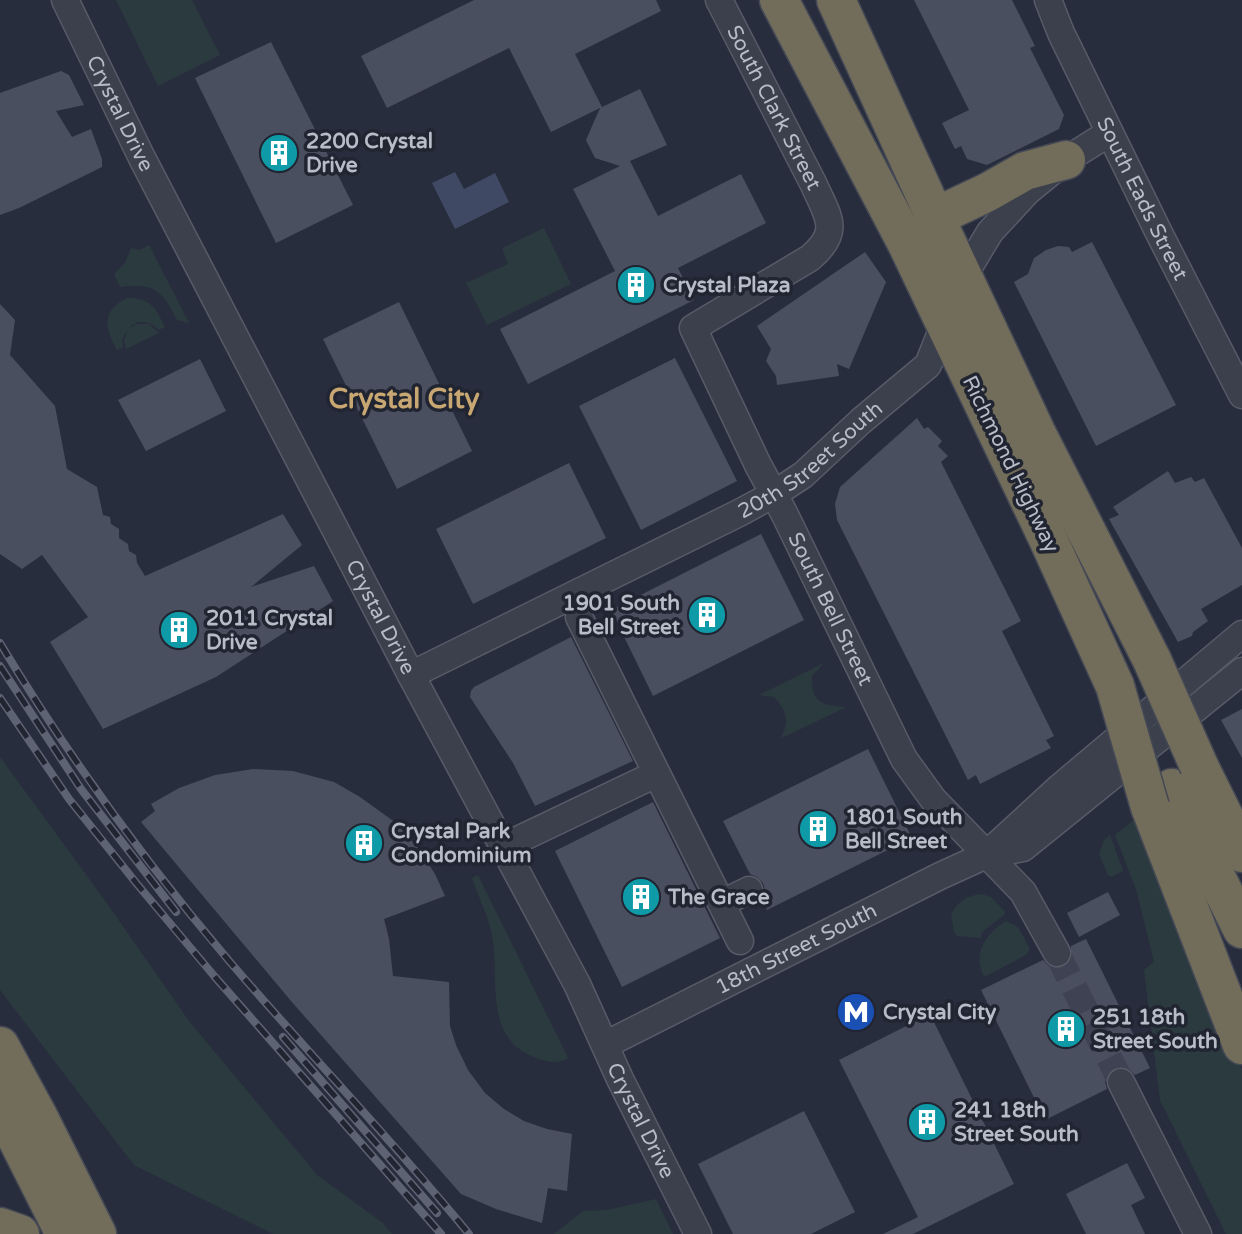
<svg xmlns="http://www.w3.org/2000/svg" width="1242" height="1234" viewBox="0 0 1242 1234" font-family="'Varela Round',sans-serif">
	<style>
		.green { fill: #2b3a3f }
		.water { fill: #404964 }
		.building { fill: #4a4f60 }
		.lines { fill: none; stroke-linecap: round; stroke-linejoin: round }
		.minor-tunnel { stroke: #3e4252; stroke-width: 26; stroke-dasharray: 26 13; stroke-linecap: butt }
		.minor-casing { stroke: #575b68; stroke-width: 29 }
		.highway-casing { stroke: #444855; stroke-width: 41 }
		.minor { stroke: #3c404d; stroke-width: 26 }
		.highway { stroke: #726d5a; stroke-width: 38 }
		.rail-casing { stroke: #5e6374; stroke-width: 8 }
		.rail { stroke: #212532; stroke-width: 5; stroke-dasharray: 16; stroke-linecap: butt }
		.highway-bridge-casing { stroke: #444855; stroke-width: 41; stroke-linecap: butt }
		.highway-bridge { stroke: #726d5a; stroke-width: 38 }
		.labels { text-anchor: middle; stroke-width: 7; stroke-linejoin: round; paint-order: stroke }
		.street-label { font-size: 21px; fill: #b8bbc8; stroke: #212532 }
		.poi-label { font-size: 21px; font-weight: bold; fill: #b8bbc8; stroke: #212532; text-anchor: start }
		.district-label { font-size: 28px; font-weight: bold; fill: #c9a772; stroke: #212532 }
	</style>
	<rect width="100%" height="100%" fill="#282d3d"/>
	<!-- green -->
	<g class="green">
		<polygon points="116,0 192,0 220,55 158,86"/>
		<polygon points="544,228 571,284 487,325 466,283 508,264 502,248"/>
		<path d="M149 245 189 323 177 320C163 291 154 282 120 287L114 274 125 263 131 248 140 250Z"/>
		<path d="M127 298C151 298 155 307 165 327L159 330C150 321 137 318 128 329L136 324H149L159 333 126 349 124 341 128 329 122 340 123 347 117 350C105 328 101 311 127 298Z"/>
		<path d="M824 663 812 676C810 703 824 706 846 707L780 739C790 723 787 710 774 697L759 695Z"/>
		<polygon points="0,757 106,902 189,1021 317,1175 383,1223 392,1234 273,1234 134,1165 0,990"/>
		<polygon points="1143,813 1242,1070 1242,1234 1226,1234 1160,1100 1144,970 1154,962 1137,892 1115,835"/>
		<polygon points="1110,835 1123,871 1111,877 1108,875 1099,854 1104,840"/>
		<path d="M478 875 568 1058C555 1065 545 1062 532 1056 483 1036 500 977 492 935 488 916 478 896 472 878Z"/>
		<path d="M983 894 992 898 1005 912 1004 915 982 932 981 938 957 936 954 932 951 914C958 901 968 895 983 894Z"/>
		<path d="M1006 921 1018 927 1030 949 1026 955 986 976 983 975C973 951 987 933 1006 921Z"/>
		<polygon points="656,1199 673,1234 554,1234 583,1211 607,1210"/>
	</g>
	<!-- water -->
	<polygon class="water" points="455,172 464,189 495,173 509,202 455,229 432,183"/>
	<!-- building -->
	<g class="building">
		<polygon points="474,0 656,0 661,11 575,54 602,107 640,89 667,145 630,161 658,216 741,174 766,223 678,268 694,300 528,384 500,329 615,271 573,189 620,166 595,158 586,140 600,108 551,132 509,48 387,108 361,56"/>
		<polygon points="914,0 1012,0 1035,46 1030,48 1064,115 1059,129 987,165 967,159 961,146 955,149 942,123 969,110"/>
		<polygon points="271,42 353,205 276,243 195,78"/>
		<polygon points="61,71 69,75 84,105 56,111 72,137 91,129 102,159 102,167 19,208 0,215 0,93"/>
		<polygon points="1092,242 1176,405 1096,446 1014,282 1028,274 1034,258 1046,250 1058,246 1069,247 1072,252"/>
		<polygon points="865,252 886,282 849,369 837,364 839,376 777,385 776,376 766,361 771,349 757,326"/>
		<polygon points="399,302 472,451 397,489 323,339"/>
		<polygon points="0,304 15,320 10,355 55,406 67,469 97,487 103,515 110,517 111,524 119,529 119,538 128,544 129,551 136,555 137,563 145,576 283,514 302,545 251,587 314,566 333,601 216,677 103,729 50,642 88,617 42,555 22,569 0,554"/>
		<polygon points="675,358 737,481 641,530 579,406"/>
		<polygon points="200,359 226,411 146,451 118,400"/>
		<polygon points="917,418 924,429 928,427 942,441 938,446 948,456 941,462 1021,621 1002,631 1054,736 1046,740 1051,748 980,784 976,775 968,780 837,520 835,504 840,487"/>
		<polygon points="569,463 606,538 473,604 436,529"/>
		<polygon points="1168,471 1175,483 1191,477 1195,482 1204,478 1242,548 1242,585 1201,609 1208,621 1193,632 1192,636 1178,642 1109,519 1119,515 1113,507"/>
		<polygon points="761,534 804,620 653,696 611,610"/>
		<polygon points="571,637 633,761 535,806 513,763 470,697 471,691 474,687"/>
		<polygon points="1242,709 1242,758 1221,720"/>
		<polygon points="868,749 912,838 767,910 762,899 765,890 763,883 757,877 750,874 723,821"/>
		<polygon points="253,769 293,771 334,782 360,797 396,823 418,848 435,874 445,896 384,919 389,939 393,976 449,982 450,1026 456,1045 468,1070 485,1093 504,1109 524,1121 547,1129 572,1134 567,1191 548,1188 542,1223 496,1209 461,1194 291,1001 141,822 155,811 151,804 179,788 215,775"/>
		<polygon points="653,802 720,938 622,987 555,851"/>
		<polygon points="1108,892 1120,915 1079,937 1067,913"/>
		<polygon points="1086,939 1150,1068 1135,1075 1129,1069 1123,1066 1115,1068 1108,1074 1105,1082 1107,1089 1045,1120 981,990 1043,960 1050,967 1057,969 1064,967 1071,960 1071,946"/>
		<polygon points="930,1014 1014,1184 913,1234 883,1234 918,1217 839,1060"/>
		<polygon points="804,1111 855,1212 811,1234 733,1234 698,1164"/>
		<polygon points="1127,1163 1145,1198 1131,1205 1145,1234 1086,1234 1066,1194"/>
	</g>
	<g class="lines">
		<!-- minor-tunnel -->
		<polyline class="minor-tunnel" points="1057,953 1121,1082"/>
		<!-- minor casing -->
		<g class="minor-casing">
			<g id="minor">
				<path id="s1" d="M65 0 141 156 411 675 577 984 620 1079 698 1234"/>
				<path id="s2" d="M719 0 814 185C828 217 842 231 810 258L693 328 758 465 784 513 904 759 933 799 1023 892 1057 953"/>
				<path id="s3" d="M1048 0 1061 33 1159 233 1242 395"/>
				<polyline points="579,617 740,941"/>
				<path id="s4" d="M411 675 739 513 774 494 803 475 861 421 928 365 963 277 990 232 1028 191 1066 160 1109 133"/>
				<polyline points="503,847 656,774"/>
				<polyline points="986,855 1060,787 1242,634"/>
				<polyline points="722,903 749,890"/>
				<path id="s5" d="M605 1045 940 876 986 855 1023 848 1242 671"/>
				<polyline points="1121,1082 1198,1234"/>
			</g>
		</g>
		<!-- highway casing -->
		<g class="highway-casing">
			<g id="highway">
				<polyline points="779,0 907,244 1048,539 1115,686"/>
				<polyline points="836,0 935,217 1036,432 1152,660"/>
				<polyline points="935,217 988,192 1025,171 1066,160"/>
				<polyline points="1199,766 1242,853"/>
				<polyline points="1172,788 1242,929"/>
				<polyline points="1150,807 1242,1045"/>
				<polyline points="0,1046 38,1116 97,1234"/>
				<polyline points="0,1105 65,1234"/>
				<polyline points="0,1227 20,1234"/>
			</g>
		</g>
		<!-- minor -->
		<use href="#minor" class="minor"/>
		<!-- highway -->
		<use href="#highway" class="highway"/>
		<!-- rail casing -->
		<g class="rail-casing">
			<g id="rail">
				<path d="M0 643C68 756 145 862 230 962 309 1054 393 1141 469 1234"/>
				<polyline points="0,666 81,789 176,912"/>
				<polyline points="0,698 69,799 137,884 215,977 441,1234"/>
				<polyline points="283,1037 437,1213"/>
			</g>
		</g>
		<!-- rail -->
		<use href="#rail" class="rail"/>
		<!-- highway-bridge casing -->
		<g class="highway-bridge-casing">
			<g id="highway-bridge">
				<polyline points="1152,660 1199,766"/>
				<polyline points="1115,686 1150,807"/>
			</g>
		</g>
		<!-- highway-bridge -->
		<use href="#highway-bridge" class="highway-bridge"/>
	</g>
	<!-- icons -->
	<defs>
		<g id="building-disc" transform="scale(2.0125)"><circle r="9.5" fill="#0f9aa8" stroke="#212532"/><path d="M-4-6H4V6H1V3H-1V6H-4ZM-2.5-4.3h1.7v1.8h-1.7ZM.8-4.3h1.7v1.8H.8ZM-2.5-1h1.7V.8h-1.7ZM.8-1h1.7V.8H.8Z" fill="#fff"/></g>
		<g id="metro-disc" transform="scale(2.0125)"><circle r="9.5" fill="#1a4fb4" stroke="#212532"/><path d="M-5.5 5V-5H-3L0 0L3-5H5.5V5H3V-.5L0 4L-3-.5V5Z" fill="#fff"/></g>
	</defs>
	<g fill-rule="evenodd">
		<use href="#building-disc" x="279" y="153"/>
		<use href="#building-disc" x="636" y="285"/>
		<use href="#building-disc" x="707" y="615"/>
		<use href="#building-disc" x="179" y="630"/>
		<use href="#building-disc" x="818" y="829"/>
		<use href="#building-disc" x="364" y="843"/>
		<use href="#building-disc" x="641" y="897"/>
		<use href="#metro-disc" x="856" y="1012"/>
		<use href="#building-disc" x="1066" y="1029"/>
		<use href="#building-disc" x="927" y="1122"/>
	</g>
	<g class="labels">
		<!-- street labels -->
		<g class="street-label">
			<text dy="7" stroke="none"><textPath href="#s2" startOffset="121">South Clark Street</textPath></text>
			<text dy="7" stroke="none"><textPath href="#s1" startOffset="126">Crystal Drive</textPath></text>
			<text dy="7" stroke="none"><textPath href="#s3" startOffset="220">South Eads Street</textPath></text>
			<text dy="7" stroke="none"><textPath href="#s4" startOffset="455">20th Street South</textPath></text>
			<text transform="translate(1011 464) rotate(64)" y="7">Richmond Highway</text>
			<text dy="7" stroke="none"><textPath href="#s2" startOffset="740">South Bell Street</textPath></text>
			<text dy="7" stroke="none"><textPath href="#s1" startOffset="693">Crystal Drive</textPath></text>
			<text dy="7" stroke="none"><textPath href="#s5" startOffset="214">18th Street South</textPath></text>
			<text dy="7" stroke="none"><textPath href="#s1" startOffset="1260">Crystal Drive</textPath></text>
		</g>
		<!-- poi labels -->
		<g class="poi-label">
			<text x="306" y="148">2200 Crystal<tspan x="306" dy="24">Drive</tspan></text>
			<text x="663" y="292">Crystal Plaza</text>
			<text x="680" y="610" text-anchor="end">1901 South<tspan x="680" dy="24">Bell Street</tspan></text>
			<text x="206" y="625">2011 Crystal<tspan x="206" dy="24">Drive</tspan></text>
			<text x="845" y="824">1801 South<tspan x="845" dy="24">Bell Street</tspan></text>
			<text x="391" y="838">Crystal Park<tspan x="391" dy="24">Condominium</tspan></text>
			<text x="668" y="904">The Grace</text>
			<text x="883" y="1019">Crystal City</text>
			<text x="1093" y="1024">251 18th<tspan x="1093" dy="24">Street South</tspan></text>
			<text x="954" y="1117">241 18th<tspan x="954" dy="24">Street South</tspan></text>
		</g>
		<!-- district labels -->
		<g class="district-label">
			<text x="404" y="408">Crystal City</text>
		</g>
	</g>
</svg>
